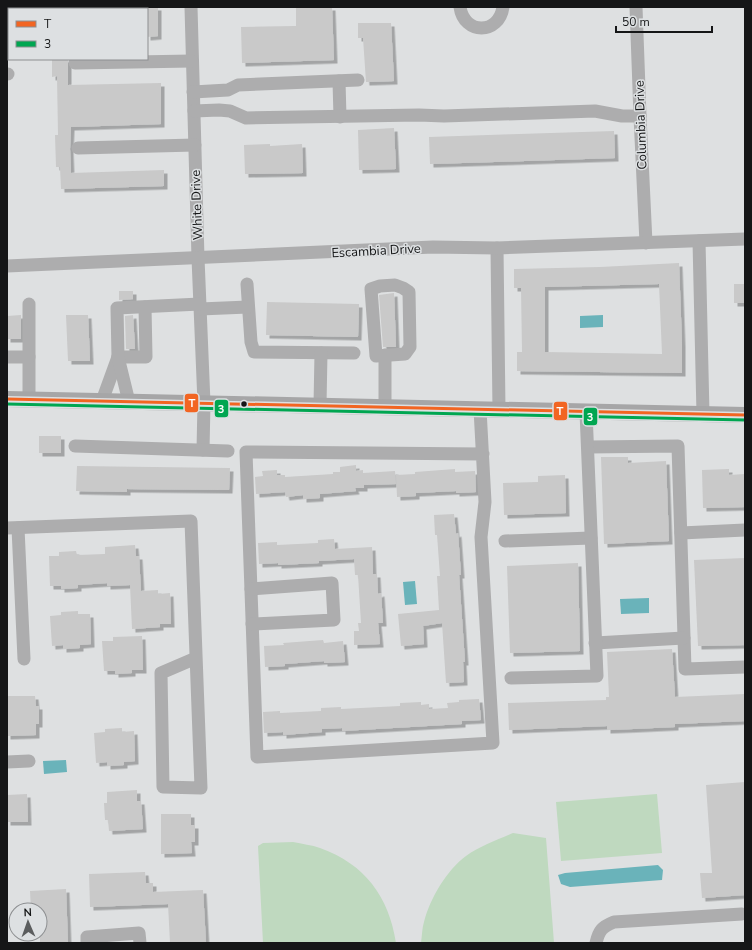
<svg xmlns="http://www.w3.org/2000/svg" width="752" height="950" viewBox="0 0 752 950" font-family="'Nunito Sans',sans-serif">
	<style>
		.green { fill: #bfd9bf }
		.water { fill: #6ab3ba }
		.building { fill: #c9c9c9; fill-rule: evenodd; filter: url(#shadow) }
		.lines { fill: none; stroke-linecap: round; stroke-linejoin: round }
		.minor { stroke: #adadae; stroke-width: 13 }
		.major { stroke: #a6a6a7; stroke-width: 16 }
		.bus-1-casing { stroke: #dde0e2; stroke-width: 6 }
		.bus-2-casing { stroke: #dde0e2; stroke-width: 6 }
		.bus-1 { stroke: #f26522; stroke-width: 3 }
		.bus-2 { stroke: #00a651; stroke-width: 3 }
		.bus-dot { fill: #151617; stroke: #dde0e2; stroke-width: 1.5 }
		.labels { text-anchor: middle; stroke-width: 3; stroke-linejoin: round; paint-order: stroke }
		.street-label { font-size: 13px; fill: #151617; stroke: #dde0e2 }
		.line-badge { stroke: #dde0e2; stroke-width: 1.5 }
		.badge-label { font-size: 11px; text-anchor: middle; font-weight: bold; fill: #fff }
	</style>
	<defs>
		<filter id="shadow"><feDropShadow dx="3.5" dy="3.5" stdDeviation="0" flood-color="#0004"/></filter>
	</defs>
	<rect width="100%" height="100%" fill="#dee0e1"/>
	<!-- green -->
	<g class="green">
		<polygon points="657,794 662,853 561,861 556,802"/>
		<path d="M513 833 546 838 554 943H421C422 936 422 928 424 922 430 898 447 870 466 856 480 846 497 840 513 833Z"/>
		<path d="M293 842C302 844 312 845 320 848 365 864 389 897 396 943H263L258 846 263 843Z"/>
	</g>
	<!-- water -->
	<g class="water">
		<polygon points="603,315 603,327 580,328 580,316"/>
		<polygon points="415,581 417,604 405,605 403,582"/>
		<polygon points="649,598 649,613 621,614 620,599"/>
		<polygon points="66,760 67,772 44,774 43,761"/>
		<polygon points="658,865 663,870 662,880 570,887 561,884 558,875 565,873"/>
	</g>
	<!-- building -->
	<g class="building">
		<polygon points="147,7 158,7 158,36 147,37"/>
		<polygon points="296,7 332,7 334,60 242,63 241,27 296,26"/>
		<polygon points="358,23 391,23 394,81 366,82 363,38 358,38"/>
		<polygon points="52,59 68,59 68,85 161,83 161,124 71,127 70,149 71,173 164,170 164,186 61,189 60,167 56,167 55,135 58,135 57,76 52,77"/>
		<polygon points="394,128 396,169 359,170 358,130"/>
		<polygon points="614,131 615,158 430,164 429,137"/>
		<polygon points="270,144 270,146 302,144 303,173 245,174 244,145"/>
		<path d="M679 263 682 344V373L517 371V352H522L521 288H514V269L600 267ZM659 284 662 354 545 352V287Z"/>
		<rect x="734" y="284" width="11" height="19"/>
		<polygon points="119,291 133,291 133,299 119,300"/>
		<polygon points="394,293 396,347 383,347 379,295"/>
		<polygon points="267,302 359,304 358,337 266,335"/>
		<polygon points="21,315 21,339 7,339 7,316"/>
		<polygon points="66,315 88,315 90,361 68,361"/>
		<polygon points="133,315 135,349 126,349 125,316"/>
		<rect x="39" y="436" width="22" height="17"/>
		<polygon points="601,457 628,457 628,463 666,461 669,541 604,544"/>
		<polygon points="356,465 356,471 363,470 363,473 395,471 396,484 364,485 364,488 355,488 356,491 320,494 320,498 303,499 303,495 286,497 285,492 256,494 255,477 263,476 262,471 277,470 277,475 285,475 285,477 333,474 333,472 340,472 340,467"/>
		<polygon points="77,466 230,468 229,490 127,489 127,492 76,491"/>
		<polygon points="455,469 455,472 475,471 476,492 456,493 456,491 416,493 416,496 397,497 396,475 415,474 415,472"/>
		<polygon points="729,469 729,475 745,474 745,507 703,508 702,470"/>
		<polygon points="565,475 566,513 504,515 503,483 538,482 538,476"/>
		<polygon points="454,514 456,534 458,533 461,575 459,575 465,662 463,662 464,682 446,683 442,623 423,626 424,644 401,646 398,614 439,610 437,576 440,576 437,535 435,535 434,515"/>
		<polygon points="334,539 335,549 372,547 373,574 377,574 378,594 381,593 383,623 378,623 380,644 354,645 354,631 359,631 358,623 361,623 358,575 355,575 354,559 319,561 319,563 278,565 278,563 259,564 258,543 277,542 277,545 318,543 318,540"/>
		<polygon points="135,545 136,556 139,556 141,591 158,590 158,594 170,593 171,624 160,624 160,627 132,629 130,585 107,586 107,583 78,585 78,588 61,589 61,586 50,586 49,556 59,556 59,552 76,551 77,555 105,554 105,547"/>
		<polygon points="745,558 745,645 698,646 694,560"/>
		<polygon points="578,563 580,651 510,653 507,566"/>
		<polygon points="78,611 78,614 90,614 91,644 80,645 80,648 63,649 63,645 52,646 50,616 61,615 61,612"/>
		<polygon points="142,636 143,670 132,670 132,673 115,674 115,671 104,671 102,641 113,641 113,637"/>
		<polygon points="323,640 324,643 343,641 345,662 324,663 324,661 285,664 285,666 265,667 264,646 284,645 283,643"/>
		<polygon points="672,649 675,697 745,694 745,721 675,724 675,727 633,729 607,730 607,726 509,730 508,703 606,700 606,697 609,697 607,652"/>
		<polygon points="7,696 35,696 36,706 39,706 39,724 36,724 36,735 7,736"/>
		<polygon points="479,699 481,720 462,721 462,724 342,731 342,728 322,729 322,732 283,735 283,732 264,733 263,712 280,711 280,713 321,711 321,708 341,707 341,709 400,706 400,703 421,702 421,705 429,704 429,709 448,708 447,703 459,702 459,700"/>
		<polygon points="122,728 122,732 134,731 135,761 124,762 124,765 107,766 107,762 96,763 94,733 105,732 105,729"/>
		<polygon points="745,782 745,895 702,898 700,873 712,873 706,785"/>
		<polygon points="137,790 137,801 141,801 143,829 109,831 108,820 105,820 104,803 107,803 107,792"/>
		<polygon points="27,794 28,822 7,822 7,795"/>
		<polygon points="161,814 191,814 191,825 195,825 195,842 191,842 192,853 161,854"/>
		<polygon points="145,872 146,883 153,883 153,892 203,890 206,943 170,943 168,904 90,907 89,874"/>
		<polygon points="66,889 68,943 40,943 40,910 31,910 30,891"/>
	</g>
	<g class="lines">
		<!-- minor -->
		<g class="minor">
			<polyline points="191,7 198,258 204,403 203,450"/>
			<path d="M460 7C464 35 499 35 503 7"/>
			<polyline points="636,7 640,116 646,243"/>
			<polyline points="75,63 192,61"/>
			<polyline points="7,74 8,74"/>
			<polyline points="339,81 340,117"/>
			<polyline points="193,92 228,90 238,85 358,80"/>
			<polyline points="194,111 219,110 230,111 246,118 419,115 444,116 595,111 622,116 640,116"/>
			<polyline points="78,148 195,145"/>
			<polyline points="699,241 703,414"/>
			<polyline points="497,248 499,410"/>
			<polyline points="7,266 433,247 497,248 745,239"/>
			<polyline points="247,284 251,342 254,352 354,353"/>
			<polygon points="395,285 403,288 409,292 410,347 405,354 376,356 371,289 380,286"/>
			<polyline points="29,304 29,399"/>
			<polyline points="200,309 248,307"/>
			<polyline points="7,357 29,357"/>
			<polyline points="118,357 146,357 145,307"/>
			<polyline points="102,401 118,357"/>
			<polyline points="129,402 118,357 117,308 200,304"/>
			<polyline points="320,405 321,353"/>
			<polyline points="385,407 385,355"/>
			<polyline points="480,409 485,502 481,537 493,743 257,757 246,452 483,454"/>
			<polyline points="75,446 228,451"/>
			<polyline points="588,447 678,446 685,669 745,667"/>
			<polyline points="7,528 191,521 201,788 163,787 161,673 196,658"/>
			<polyline points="18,528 24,659"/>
			<polyline points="681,533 745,530"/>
			<polyline points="505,541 591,538"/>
			<polyline points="251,589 332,583 334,620 252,624"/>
			<polyline points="595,643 684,638"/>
			<polyline points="511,678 597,676 586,412"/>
			<polyline points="7,762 29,761"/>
			<polyline points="87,943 87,937 139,933 140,943"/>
			<path d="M596 943C599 930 602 927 614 922L742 914"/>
		</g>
		<!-- major -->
		<polyline class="major" points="7,399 745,415"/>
		<!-- bus-1 casing -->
		<g class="bus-1-casing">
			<polyline id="bus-1" points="7,399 745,415"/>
		</g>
		<!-- bus-2 casing -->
		<g class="bus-2-casing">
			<polyline id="bus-2" points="7,404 745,420"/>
		</g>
		<!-- bus-1 -->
		<use href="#bus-1" class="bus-1"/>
		<!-- bus-2 -->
		<use href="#bus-2" class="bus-2"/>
	</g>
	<!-- markers -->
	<circle class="bus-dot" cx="244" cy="404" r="3.5"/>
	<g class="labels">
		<!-- street labels -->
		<g class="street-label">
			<text transform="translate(640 125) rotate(-92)" y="5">Columbia Drive</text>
			<text transform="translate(196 205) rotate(-92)" y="5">White Drive</text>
			<text transform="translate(376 250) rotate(-3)" y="5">Escambia Drive</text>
		</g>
	</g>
	<g class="line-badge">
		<rect x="184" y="393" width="15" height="20" rx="4" fill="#f26522"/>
		<rect x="214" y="399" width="15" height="19" rx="4" fill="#00a651"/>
		<rect x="553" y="401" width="15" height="20" rx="4" fill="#f26522"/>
		<rect x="583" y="407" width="15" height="19" rx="4" fill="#00a651"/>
	</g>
	<g class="badge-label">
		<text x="192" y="407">T</text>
		<text x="221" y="413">3</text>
		<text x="560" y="415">T</text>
		<text x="590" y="421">3</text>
	</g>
	<!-- border -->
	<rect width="752" height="950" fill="none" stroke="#151617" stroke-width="16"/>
	<!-- legend -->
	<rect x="8" y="8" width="140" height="52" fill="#dde0e2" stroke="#8d8f91"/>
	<rect x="16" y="21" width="20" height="6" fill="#f26522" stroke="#8d8f91"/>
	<text x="44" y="28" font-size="12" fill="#151617">T</text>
	<rect x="16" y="41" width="20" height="6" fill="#00a651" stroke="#8d8f91"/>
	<text x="44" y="48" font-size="12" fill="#151617">3</text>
	<!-- north arrow -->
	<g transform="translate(28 922) rotate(358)"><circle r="19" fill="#dde0e2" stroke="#8d8f91"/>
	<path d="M0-3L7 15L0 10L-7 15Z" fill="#5b5d5e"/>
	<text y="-6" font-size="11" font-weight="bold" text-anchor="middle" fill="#151617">N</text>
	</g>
	<!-- scale -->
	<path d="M616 26v6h96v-6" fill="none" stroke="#151617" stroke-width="2"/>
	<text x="622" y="26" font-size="12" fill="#151617" stroke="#dde0e2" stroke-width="3" paint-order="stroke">50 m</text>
</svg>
